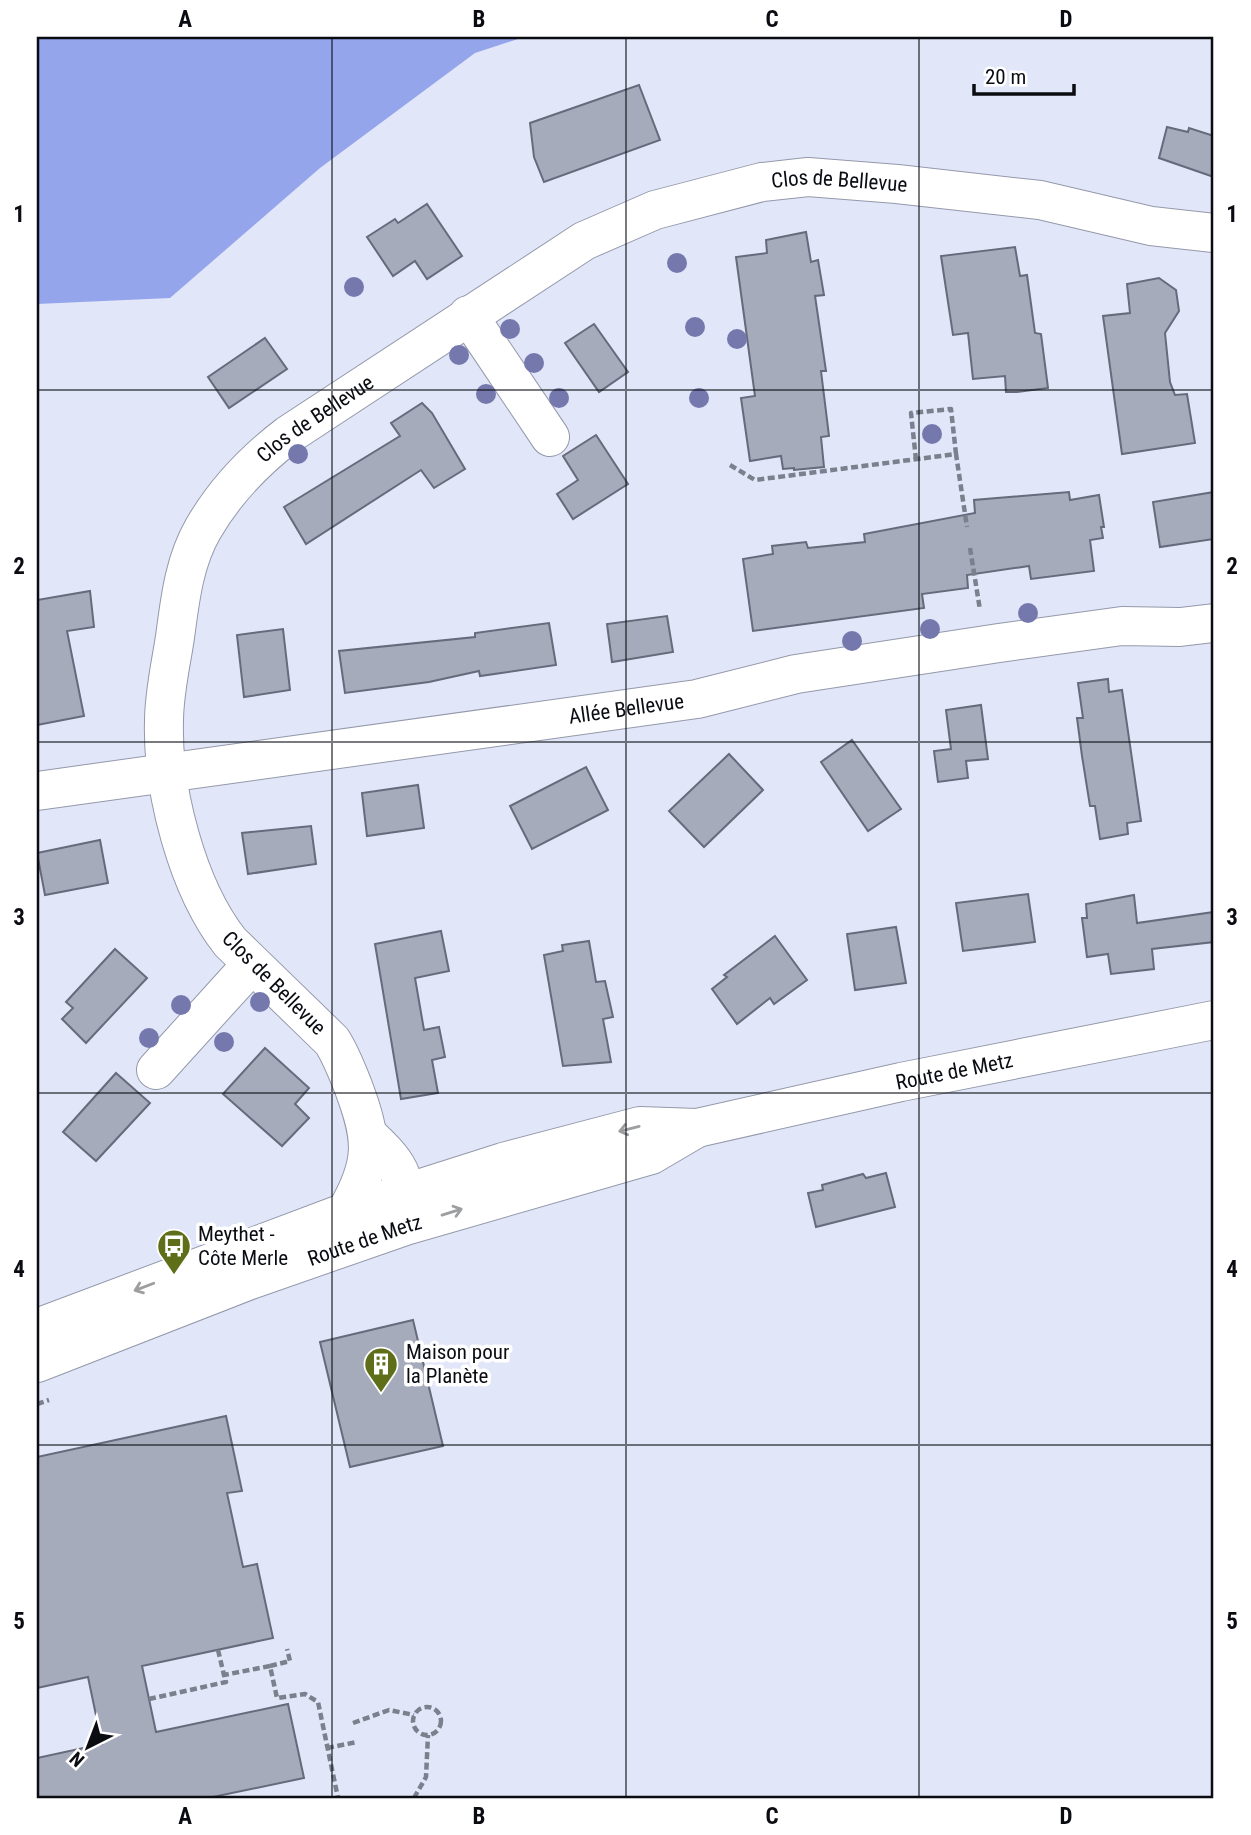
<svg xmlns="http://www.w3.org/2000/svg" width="1251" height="1835" viewBox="0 0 1251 1835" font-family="'Roboto Condensed',sans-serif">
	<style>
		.forest { fill: #95a5ec }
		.building { fill: #a6abbc; stroke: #666a7a; stroke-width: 2 }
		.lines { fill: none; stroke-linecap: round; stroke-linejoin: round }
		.minor-casing { stroke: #9499aa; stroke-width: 40 }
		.major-casing { stroke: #9499aa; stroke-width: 40 }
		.path { stroke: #7c808d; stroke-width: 4.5; stroke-dasharray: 7 3.5; stroke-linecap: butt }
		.minor { stroke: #fff; stroke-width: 38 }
		.major { stroke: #fff; stroke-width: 38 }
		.tree { fill: #7578ad }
		.oneway { stroke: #9d9ea0 }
		.grid { fill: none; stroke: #0a0c12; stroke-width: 2; stroke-opacity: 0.55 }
		.labels { text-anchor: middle; stroke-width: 7; stroke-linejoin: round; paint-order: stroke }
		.street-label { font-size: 21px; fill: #0a0c12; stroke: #fff }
		.poi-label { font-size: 21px; fill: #0a0c12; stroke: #fff; text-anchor: start }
		.neatline { fill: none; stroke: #0a0c12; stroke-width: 2.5 }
		.grid-label { font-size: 23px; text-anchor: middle; font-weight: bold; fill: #0a0c12 }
	</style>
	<rect width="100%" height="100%" fill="#e1e6f9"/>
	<!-- forest -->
	<polygon class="forest" points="37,37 524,37 475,53 320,168 170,298 37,304"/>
	<!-- building -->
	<g class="building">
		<polygon points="639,85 660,140 544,182 534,157 530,123"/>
		<polygon points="1167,127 1188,132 1189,128 1214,136 1214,177 1159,158"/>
		<polygon points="427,204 462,256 427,279 415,261 393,276 367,237 395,219 398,223"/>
		<polygon points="806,232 811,262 818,260 824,295 815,296 826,371 821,371 829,436 821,437 824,467 794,470 794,468 783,469 781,456 750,461 741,398 755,396 736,257 767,253 766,240"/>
		<polygon points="1015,247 1020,276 1027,275 1035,333 1041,334 1048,388 1017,392 1006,392 1005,376 973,379 968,333 953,335 941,256"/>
		<polygon points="1159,278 1176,290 1179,311 1165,333 1170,382 1175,395 1187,394 1195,443 1122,454 1103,316 1130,313 1127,284"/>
		<polygon points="594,324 628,372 599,392 565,343"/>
		<polygon points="265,338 287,369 229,408 208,377"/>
		<polygon points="422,403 432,413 465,469 434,488 421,470 306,544 284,507 400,436 391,423"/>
		<polygon points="596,435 628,484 573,519 557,494 578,480 563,456"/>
		<polygon points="1069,492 1070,500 1099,495 1104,527 1101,527 1103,538 1090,540 1094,571 1031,579 1029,566 967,575 968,588 922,594 924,608 753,631 743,559 773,554 772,546 806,542 808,548 865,542 864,534 975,513 974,500"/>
		<polygon points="1214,492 1214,539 1160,547 1153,502"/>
		<polygon points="90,591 94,627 67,631 84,716 37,725 37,600"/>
		<polygon points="667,616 673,652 612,662 607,624"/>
		<polygon points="549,623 556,665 480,676 479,671 429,682 345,693 339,651 475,637 475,633"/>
		<polygon points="283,629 290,690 244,697 237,635"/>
		<polygon points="1108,679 1109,692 1122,690 1141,821 1127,823 1128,834 1100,839 1095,806 1090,806 1082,756 1077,718 1083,718 1078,683"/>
		<polygon points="981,705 988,759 966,761 968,778 938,782 934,751 951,749 946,710"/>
		<polygon points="852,740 901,809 868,831 821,762"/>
		<polygon points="729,754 763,790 704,847 669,811"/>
		<polygon points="586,767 608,810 532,849 510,806"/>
		<polygon points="418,785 424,828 367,836 362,793"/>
		<polygon points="311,826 316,864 248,874 242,833"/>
		<polygon points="100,840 108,883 45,895 37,853"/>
		<polygon points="1028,894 1035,942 963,951 956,903"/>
		<polygon points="1134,895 1137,923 1214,912 1214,942 1152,949 1154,969 1111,974 1108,954 1087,957 1082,918 1087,918 1086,904"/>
		<polygon points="896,927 906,983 855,990 847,934"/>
		<polygon points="441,931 449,971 415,978 424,1030 439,1027 445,1057 432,1060 438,1093 401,1099 375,944"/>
		<polygon points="775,936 807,980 774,1004 770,998 737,1024 712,989 727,977 724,975"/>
		<polygon points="589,941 596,982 605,981 613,1017 603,1019 611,1062 563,1066 544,955 563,951 562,945"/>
		<polygon points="115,949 147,978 86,1043 62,1019 73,1008 66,1002"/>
		<polygon points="265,1048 309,1088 295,1104 309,1118 282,1146 223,1094"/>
		<polygon points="116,1073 150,1103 96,1161 63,1132"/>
		<polygon points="886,1173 895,1207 816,1227 808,1193 823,1190 822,1185 863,1174 866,1178"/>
		<polygon points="413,1320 443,1446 350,1467 320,1342"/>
		<polygon points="226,1416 242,1491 227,1493 243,1567 257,1564 273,1638 142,1666 156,1732 288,1704 304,1778 208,1798 37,1798 37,1758 102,1744 88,1677 37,1688 37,1457"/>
	</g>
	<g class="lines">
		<!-- minor casing -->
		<g class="minor-casing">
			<g id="minor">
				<polyline points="468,315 550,437"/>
				<path id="s1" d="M37 791 697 699 796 674 999 643 1122 626 1180 627 1214 623"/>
				<polyline points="156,1070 252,964"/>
				<path d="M370 1137C384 1150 407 1171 402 1193 400 1200 394 1207 391 1213L382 1216"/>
				<path id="s2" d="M346 1212C375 1162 373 1139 353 1086 347 1071 341 1055 332 1041L230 942C187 887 162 790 164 721 164 693 171 664 175 637 180 600 184 562 203 529 225 491 254 461 288 435L584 241 655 210 762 182 808 177 897 184 1040 200 1151 226 1214 233"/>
			</g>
		</g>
		<!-- major casing -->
		<g class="major-casing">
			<g id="major">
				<path id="s3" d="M37 1328 346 1212 503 1162 640 1126 697 1128 901 1082 1214 1020"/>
				<path id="s4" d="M37 1363 250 1280 405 1226 651 1155 697 1128"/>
			</g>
		</g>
		<!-- path -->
		<g class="path">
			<polyline points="916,460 911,413 951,409 956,454"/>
			<polyline points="730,465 755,480 956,454 967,527"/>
			<polyline points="970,548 980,610"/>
			<polyline points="37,1404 49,1400"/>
			<polyline points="218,1650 224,1675"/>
			<polyline points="270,1666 290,1661 287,1649"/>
			<polyline points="149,1699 226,1682 224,1675 270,1666 277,1698 305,1694 318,1702 338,1798"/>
			<circle cx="427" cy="1721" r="14"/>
			<polyline points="353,1723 389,1710 414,1715"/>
			<polyline points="327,1748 357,1742"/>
			<polyline points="414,1798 426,1777 428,1735"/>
		</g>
		<!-- minor -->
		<use href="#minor" class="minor"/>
		<!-- major -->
		<use href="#major" class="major"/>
	</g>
	<!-- trees -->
	<g class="tree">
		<circle cx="677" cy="263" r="10"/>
		<circle cx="354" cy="287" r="10"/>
		<circle cx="695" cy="327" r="10"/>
		<circle cx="510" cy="329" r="10"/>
		<circle cx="737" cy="339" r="10"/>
		<circle cx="459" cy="355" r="10"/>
		<circle cx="534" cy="363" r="10"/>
		<circle cx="486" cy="394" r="10"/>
		<circle cx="559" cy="398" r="10"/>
		<circle cx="699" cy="398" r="10"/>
		<circle cx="932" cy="434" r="10"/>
		<circle cx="298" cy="454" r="10"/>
		<circle cx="1028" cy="613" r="10"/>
		<circle cx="930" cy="629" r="10"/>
		<circle cx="852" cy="641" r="10"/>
		<circle cx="260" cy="1002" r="10"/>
		<circle cx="181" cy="1005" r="10"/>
		<circle cx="149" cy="1038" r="10"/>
		<circle cx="224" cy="1042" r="10"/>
	</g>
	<!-- one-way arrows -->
	<defs><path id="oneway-shaft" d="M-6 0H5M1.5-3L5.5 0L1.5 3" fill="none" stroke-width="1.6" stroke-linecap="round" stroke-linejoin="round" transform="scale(1.75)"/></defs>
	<g class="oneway">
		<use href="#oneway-shaft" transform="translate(629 1129) rotate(166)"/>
		<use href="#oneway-shaft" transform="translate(452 1212) rotate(-17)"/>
		<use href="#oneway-shaft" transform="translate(144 1287) rotate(159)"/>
	</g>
	<!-- grid -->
	<path class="grid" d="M332 37V1798M626 37V1798M919 37V1798M37 390H1214M37 742H1214M37 1093H1214M37 1445H1214"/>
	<!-- icons -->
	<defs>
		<g id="bus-pin" transform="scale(1.75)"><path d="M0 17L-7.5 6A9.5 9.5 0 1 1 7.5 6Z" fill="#5e6e19" stroke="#fff"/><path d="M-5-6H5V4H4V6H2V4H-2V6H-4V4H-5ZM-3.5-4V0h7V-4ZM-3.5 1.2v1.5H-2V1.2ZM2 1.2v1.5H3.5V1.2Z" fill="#fff"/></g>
		<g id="building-pin" transform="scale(1.75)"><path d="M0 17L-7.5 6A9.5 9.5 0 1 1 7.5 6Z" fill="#5e6e19" stroke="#fff"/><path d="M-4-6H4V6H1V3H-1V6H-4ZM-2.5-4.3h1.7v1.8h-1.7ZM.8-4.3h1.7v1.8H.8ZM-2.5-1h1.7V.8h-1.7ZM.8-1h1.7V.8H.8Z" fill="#fff"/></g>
	</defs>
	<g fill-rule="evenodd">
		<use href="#bus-pin" x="174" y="1246"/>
		<use href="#building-pin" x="381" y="1364"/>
	</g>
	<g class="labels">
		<!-- street labels -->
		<g class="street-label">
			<text dy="7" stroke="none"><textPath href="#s2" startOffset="1503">Clos de Bellevue</textPath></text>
			<text dy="7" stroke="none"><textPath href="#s2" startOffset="915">Clos de Bellevue</textPath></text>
			<text dy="7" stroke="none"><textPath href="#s1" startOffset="595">Allée Bellevue</textPath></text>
			<text transform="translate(274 983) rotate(45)" y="7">Clos de Bellevue</text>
			<text dy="7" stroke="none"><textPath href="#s3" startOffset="957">Route de Metz</textPath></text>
			<text dy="7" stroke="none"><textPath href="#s4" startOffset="350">Route de Metz</textPath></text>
		</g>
		<!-- poi labels -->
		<g class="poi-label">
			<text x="198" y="1241">Meythet -<tspan x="198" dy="24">Côte Merle</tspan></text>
			<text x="406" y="1359">Maison pour<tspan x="406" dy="24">la Planète</tspan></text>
		</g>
	</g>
	<!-- border -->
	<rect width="1251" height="1835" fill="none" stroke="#ffffff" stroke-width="77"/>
	<!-- north arrow -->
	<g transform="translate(88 1747) rotate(222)" stroke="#ffffff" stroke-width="5" paint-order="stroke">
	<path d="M0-5L12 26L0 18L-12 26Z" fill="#0a0c12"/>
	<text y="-10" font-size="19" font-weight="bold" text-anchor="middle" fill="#0a0c12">N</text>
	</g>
	<!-- scale -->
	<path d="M974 84v10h100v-10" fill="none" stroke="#0a0c12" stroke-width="3.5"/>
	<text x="985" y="84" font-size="21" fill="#0a0c12" stroke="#ffffff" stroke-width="5" paint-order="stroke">20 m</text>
	<rect x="38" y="38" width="1174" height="1759" class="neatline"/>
	<g class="grid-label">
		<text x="185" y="27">A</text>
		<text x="479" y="27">B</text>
		<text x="772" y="27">C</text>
		<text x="1066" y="27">D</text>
		<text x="19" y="222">1</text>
		<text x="1232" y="222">1</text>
		<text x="19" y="574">2</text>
		<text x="1232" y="574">2</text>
		<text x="19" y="925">3</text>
		<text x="1232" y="925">3</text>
		<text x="19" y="1277">4</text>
		<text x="1232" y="1277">4</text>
		<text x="19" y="1629">5</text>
		<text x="1232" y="1629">5</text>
		<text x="185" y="1824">A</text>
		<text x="479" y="1824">B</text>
		<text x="772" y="1824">C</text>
		<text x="1066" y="1824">D</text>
	</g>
</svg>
